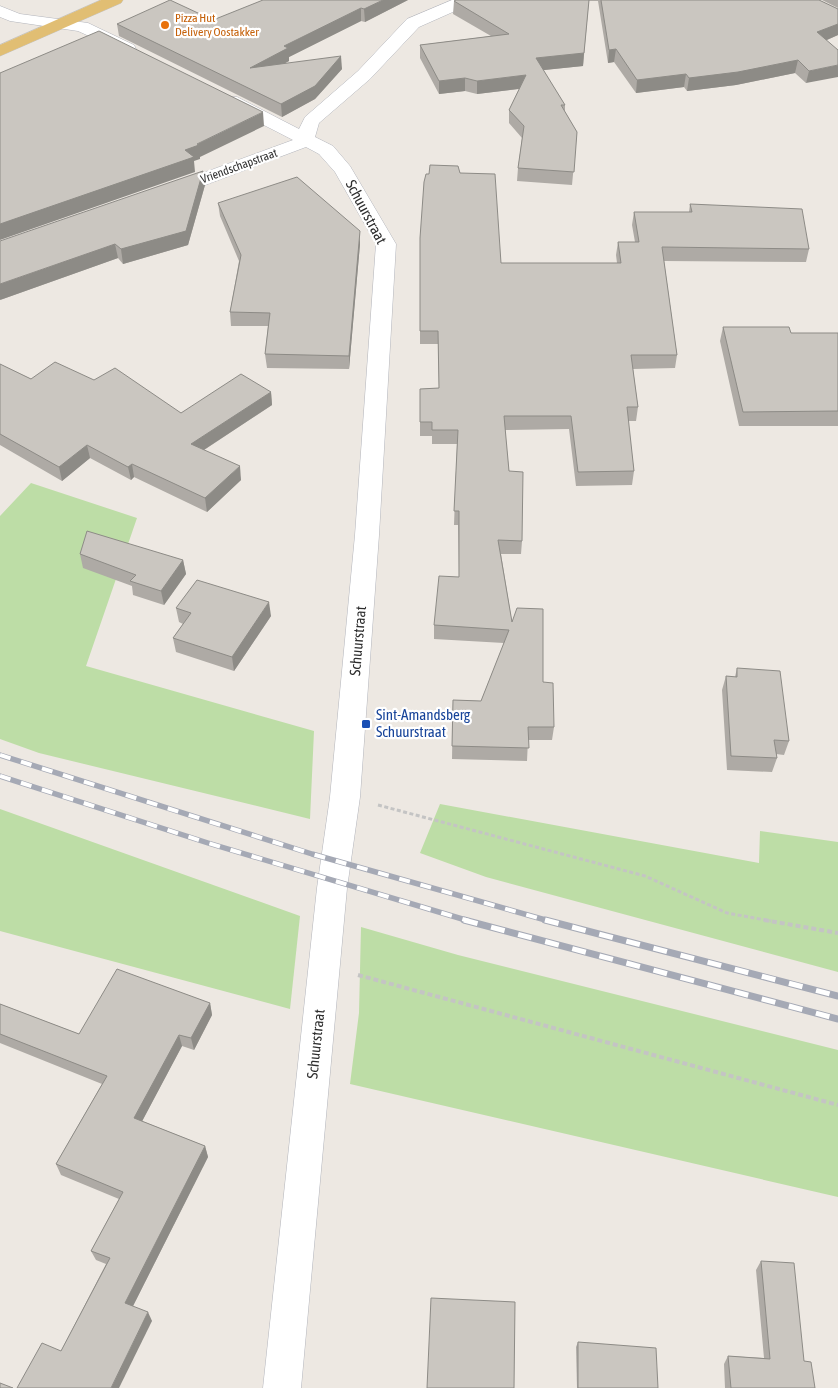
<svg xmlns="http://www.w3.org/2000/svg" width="838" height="1388" viewBox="0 0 838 1388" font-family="'Asap Condensed',sans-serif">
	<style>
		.green { fill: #bddda6 }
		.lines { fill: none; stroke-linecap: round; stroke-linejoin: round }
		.street-casing { stroke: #b3b5bc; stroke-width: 1 }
		.primary-casing { stroke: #c4c4c4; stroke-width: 1 }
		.path-far1 { stroke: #c4c4c4; stroke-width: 3; stroke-dasharray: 4 2.5; stroke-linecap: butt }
		.path { stroke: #c4c4c4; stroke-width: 4; stroke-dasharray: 5 3; stroke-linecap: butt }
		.street { fill: #fff; fill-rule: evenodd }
		.primary { fill: #e1be73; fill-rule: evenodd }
		.rail-far1-casing { stroke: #a5a9b5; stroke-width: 5.5 }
		.rail-casing { stroke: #a5a9b5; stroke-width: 7 }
		.rail-far1 { stroke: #fff; stroke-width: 4; stroke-dasharray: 11; stroke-linecap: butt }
		.rail { stroke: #fff; stroke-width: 5; stroke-dasharray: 14; stroke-linecap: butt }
		.wall { fill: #aeaaa5 }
		.shaded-wall { fill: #8d8b86 }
		.building { fill: #cac6c0; stroke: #8d8b86 }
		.food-dot { fill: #e8710a; stroke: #fff; stroke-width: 2 }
		.transit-dot { fill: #1a4fb4; stroke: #fff; stroke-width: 2 }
		.labels { text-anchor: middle; stroke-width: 4.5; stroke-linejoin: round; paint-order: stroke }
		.far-food-label { font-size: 12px; fill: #c56008; stroke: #fff; text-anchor: start }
		.far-street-label { font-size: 12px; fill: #2e2e2e; stroke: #fff }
		.street-label { font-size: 15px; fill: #2e2e2e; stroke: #fff }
		.transit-label { font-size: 15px; fill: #164399; stroke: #fff; text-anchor: start }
	</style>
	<rect width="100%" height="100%" fill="#ede8e2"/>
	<!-- green -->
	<g class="green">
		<polygon points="31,483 137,518 86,666 314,731 310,819 39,753 0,739 0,516"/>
		<polygon points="440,804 759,863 760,831 838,842 838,972 486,877 420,853"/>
		<polygon points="0,809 300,916 290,1009 0,931"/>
		<polygon points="361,927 458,955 838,1050 838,1197 350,1084 359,1013"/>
	</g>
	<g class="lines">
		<!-- street casing -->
		<g class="street-casing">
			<g id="street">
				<polygon points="452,0 475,0 473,3 419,27 370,79 319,123 315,137 333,146 350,166 396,244 379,535 360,797 347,888 301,1388 263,1388 317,888 330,797 355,535 376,244 335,172 319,154 306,147 176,196 162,196 159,192 162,188 293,140 225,105 222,101 225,97 237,97 299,129 305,117 358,71 407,19"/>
				<polygon points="0,6 20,14 88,23 134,45 136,49 134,53 128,54 78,31 10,21 0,17"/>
			</g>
		</g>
		<!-- primary casing -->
		<g class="primary-casing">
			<polygon id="primary" points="101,0 123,0 121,3 0,56 0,45"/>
		</g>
		<!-- path-far1 -->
		<polyline class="path-far1" points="378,805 645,876 727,913 771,921"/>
		<!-- path -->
		<g class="path">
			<polyline points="764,920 838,933"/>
			<polyline points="358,975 838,1105"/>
		</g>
		<!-- street -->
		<use href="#street" class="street"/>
		<!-- primary -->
		<use href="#primary" class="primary"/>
		<!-- rail-far1 casing -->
		<g class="rail-far1-casing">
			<g id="rail-far1">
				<polyline points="0,755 312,854 549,921"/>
				<polyline points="0,776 208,843 469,921"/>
			</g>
		</g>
		<!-- rail casing -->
		<g class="rail-casing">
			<g id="rail">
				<polyline points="464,920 838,1019"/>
				<polyline points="545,920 838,996"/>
			</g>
		</g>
		<!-- rail-far1 -->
		<use href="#rail-far1" class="rail-far1"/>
		<!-- rail -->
		<use href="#rail" class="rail"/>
	</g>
	<!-- wall -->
	<g class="wall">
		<polygon points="408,0 365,22 361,21 289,57 289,61 285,63 342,69 315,99 282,117 119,36 117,24 213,20"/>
		<polygon points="456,0 819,0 838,9 838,35 827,40 806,83 795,73 736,85 687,91 684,87 636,93 614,62 608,63 598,1 589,1 583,66 543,70 565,105 565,112 577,132 572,185 517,181 518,168 522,138 509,123 509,110 519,89 477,94 465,91 439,94 420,58 420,45 491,36 453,14 454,1"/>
		<polygon points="822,0 838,0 838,8"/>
		<polygon points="203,171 205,185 188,245 123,264 118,258 0,300"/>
		<polygon points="460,173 501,263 617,263 616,255 618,242 635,242 632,225 634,212 689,212 690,204 809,249 806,262 664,261 677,355 675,368 633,369 638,407 636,421 628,421 634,471 632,485 576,486 569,429 505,430 509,471 522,541 521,554 501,554 512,622 543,682 554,727 552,740 528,740 527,761 452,759 453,700 481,701 504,643 434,639 434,625 459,577 458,525 454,525 457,444 432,444 432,436 420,436 420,389 439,388 438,344 420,344 420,238"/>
		<polygon points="218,203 360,244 349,369 267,368 265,354 268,326 231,326 230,312 239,261 220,216"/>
		<polygon points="723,327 791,333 838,333 838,426 739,426 720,341"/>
		<polygon points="0,364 31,379 94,380 181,413 271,392 272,405 204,450 241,480 207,512 134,477 131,480 90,458 62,481 0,445"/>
		<polygon points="80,554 183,560 186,574 164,605 133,595 132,586 83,568"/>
		<polygon points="176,608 271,616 234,671 176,652 173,638 183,624 179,622"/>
		<polygon points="737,668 789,741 784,755 776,754 777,758 772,772 727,770 722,690 726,676 735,677"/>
		<polygon points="210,1003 212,1015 194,1050 182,1046 142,1121 205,1146 208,1157 133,1306 152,1321 61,1351 106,1264 96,1260 91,1251 119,1199 61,1175 56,1164 102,1084 0,1043 0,1004 79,1034"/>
		<polygon points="761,1261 804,1361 815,1388 725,1388 724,1364 728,1356 764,1358 756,1270"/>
		<polygon points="578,1342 658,1388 577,1388 576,1347"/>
	</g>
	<!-- shaded-wall -->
	<g class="shaded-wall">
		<polygon points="383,0 408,0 365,22 364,9"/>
		<polygon points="361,8 361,21 289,57 289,61 252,81 250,68 284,46"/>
		<polygon points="838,24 838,35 815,45 817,32"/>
		<polygon points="616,49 614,62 608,63 609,50"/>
		<polygon points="584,53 583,66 535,71 536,58"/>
		<polygon points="341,56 342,69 315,99 282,117 281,104"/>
		<polygon points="798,60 795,73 736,85 687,91 689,78"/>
		<polygon points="838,65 838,77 806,83 809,71"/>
		<polygon points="686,74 684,87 636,93 637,80"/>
		<polygon points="526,75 525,88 477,94 477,81"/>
		<polygon points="465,78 465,91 439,94 439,81"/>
		<polygon points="263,112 264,126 200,157 200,159 194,161 195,172 0,240 0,224 185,150"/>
		<polygon points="203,171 205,185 188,245 123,264 121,249"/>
		<polygon points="360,231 360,244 349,369 349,356"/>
		<polygon points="115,244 118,258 0,300 0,284"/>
		<polygon points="271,392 272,405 193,457 191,444"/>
		<polygon points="87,445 90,458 62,481 59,467"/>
		<polygon points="132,464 134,477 131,480 128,467"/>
		<polygon points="240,466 241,480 207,512 205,498"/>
		<polygon points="183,560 186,574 164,605 161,591"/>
		<polygon points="269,602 271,616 234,671 232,657"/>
		<polygon points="210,1003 212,1015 194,1050 191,1038"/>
		<polygon points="179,1035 182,1046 138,1129 134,1118"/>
		<polygon points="205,1146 208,1157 130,1312 125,1303"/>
		<polygon points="148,1312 152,1321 119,1388 111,1388"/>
	</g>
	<!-- building -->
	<g class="building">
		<polygon points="170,0 213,20 263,0 383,0 364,9 361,8 284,46 288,48 250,68 341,56 315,86 281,104 117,24"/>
		<polygon points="456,0 589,0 584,53 536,58 565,105 561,105 577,132 574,172 518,168 524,126 509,110 526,75 477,81 465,78 439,81 420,45 509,34 454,1"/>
		<polygon points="601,0 819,0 838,9 838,24 817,32 838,50 838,65 809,71 798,60 738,72 689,78 686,74 637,80 616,49 609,50"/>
		<polygon points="99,31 263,112 197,144 199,145 185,150 194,157 0,224 0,73"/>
		<polygon points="430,165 458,166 460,173 495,174 501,263 621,263 618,242 639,242 634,212 692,212 690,204 802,209 809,249 662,247 677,355 631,355 638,407 627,407 634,471 578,472 571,416 504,416 509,471 523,472 522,541 498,540 512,622 517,608 543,609 543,682 553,683 554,727 528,727 529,748 452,746 453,700 481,701 509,630 434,625 439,576 459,577 459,511 454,511 458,430 432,430 432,422 420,422 420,389 439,388 438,331 420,331 420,238 424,182 426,174 429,174"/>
		<polygon points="203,171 186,231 121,249 115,244 0,284 0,241"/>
		<polygon points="297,177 360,231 349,356 265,354 270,313 230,312 241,255 218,203"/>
		<polygon points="723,327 789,327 791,333 838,333 838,411 743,412"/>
		<polygon points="55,362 94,380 115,368 181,413 241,374 271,392 191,444 240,466 205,498 132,464 128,467 87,445 59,467 0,434 0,364 31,379"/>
		<polygon points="87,531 183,560 161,591 130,581 136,575 80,554"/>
		<polygon points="197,580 269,602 232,657 173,638 191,613 176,608"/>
		<polygon points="737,668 780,671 789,741 774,740 777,758 731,756 726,676 737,677"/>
		<polygon points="117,969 210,1003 191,1038 179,1035 134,1118 205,1146 125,1303 148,1312 111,1388 17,1388 42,1343 61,1351 110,1258 91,1251 123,1192 56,1164 107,1076 0,1034 0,1004 79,1034"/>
		<polygon points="761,1261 794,1263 804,1361 811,1362 815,1388 731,1388 728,1356 770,1359"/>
		<polygon points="431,1298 515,1302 514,1388 427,1388"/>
		<polygon points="578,1342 656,1348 658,1388 578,1388"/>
		<polygon points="0,1383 13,1388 0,1388"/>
	</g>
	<!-- markers -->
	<circle class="food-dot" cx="165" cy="25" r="5"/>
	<rect class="transit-dot" x="361" y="719" width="10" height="10" rx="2.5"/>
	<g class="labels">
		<!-- far-food labels -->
		<g class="far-food-label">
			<text x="175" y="22">Pizza Hut<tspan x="175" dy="14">Delivery Oostakker</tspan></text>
		</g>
		<!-- far-street labels -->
		<g class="far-street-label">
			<text transform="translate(239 166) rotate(-20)" y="4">Vriendschapstraat</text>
		</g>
		<!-- street labels -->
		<g class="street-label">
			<text transform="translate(366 212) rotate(62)" y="5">Schuurstraat</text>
			<text transform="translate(358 641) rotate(-85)" y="5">Schuurstraat</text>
			<text transform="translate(316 1044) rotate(-84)" y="5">Schuurstraat</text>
		</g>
		<!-- transit labels -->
		<g class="transit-label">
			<text x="376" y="720">Sint-Amandsberg<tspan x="376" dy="17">Schuurstraat</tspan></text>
		</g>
	</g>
</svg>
